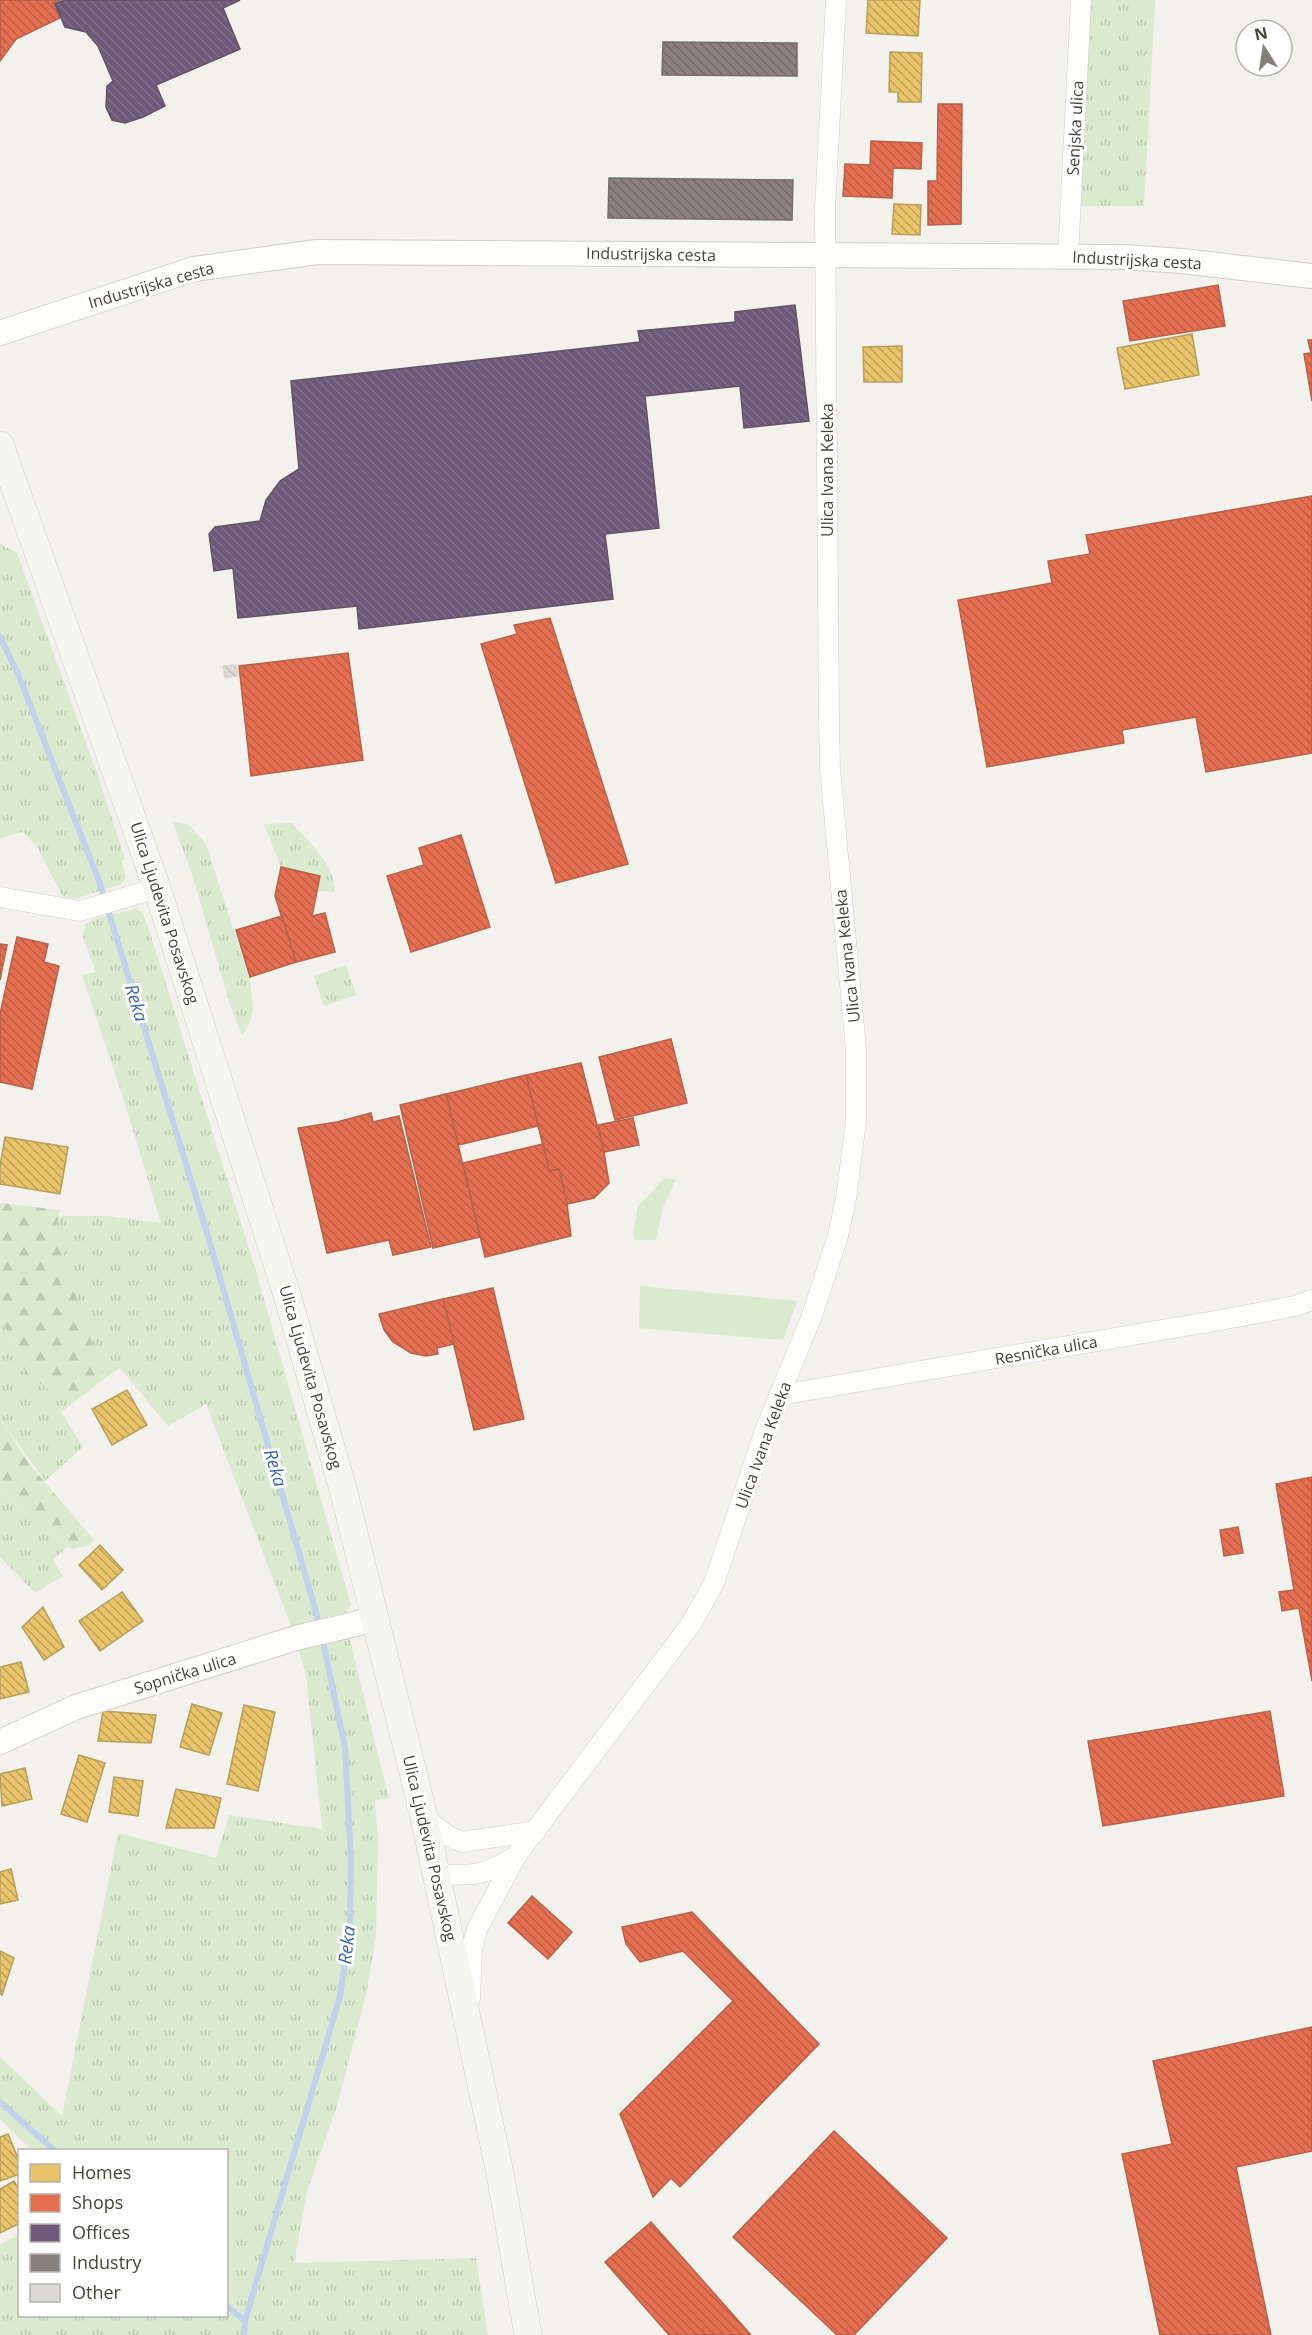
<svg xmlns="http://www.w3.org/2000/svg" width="1312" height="2335" viewBox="0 0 1312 2335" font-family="'Open Sans',sans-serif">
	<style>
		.grass { fill: url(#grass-tufts) }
		.forest { fill: url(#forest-firs) }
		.garden { fill: #daeace }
		.homes { fill: url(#homes-back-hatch); stroke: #b89e5b; stroke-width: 1.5 }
		.shops { fill: url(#shops-back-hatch); stroke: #b7624a; stroke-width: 1.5 }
		.offices { fill: url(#offices-back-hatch); stroke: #625366; stroke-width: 1.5 }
		.industry { fill: url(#industry-back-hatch); stroke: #766f68; stroke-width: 1.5 }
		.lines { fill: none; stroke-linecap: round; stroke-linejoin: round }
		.stream { stroke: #c0d2ec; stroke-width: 6 }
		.building { fill: url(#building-back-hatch); stroke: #dad8d2; stroke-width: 1.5 }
		.minor-casing { stroke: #d0cfca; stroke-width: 21 }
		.tertiary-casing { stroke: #d0cfca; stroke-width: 26 }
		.secondary-casing { stroke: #d0cfc4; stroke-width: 28 }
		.minor { stroke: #fdfdfc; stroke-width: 20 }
		.tertiary { stroke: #fdfdfc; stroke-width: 24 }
		.secondary { stroke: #f6f6f0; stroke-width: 27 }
		.labels { text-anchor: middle; stroke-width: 6; stroke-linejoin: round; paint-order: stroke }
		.street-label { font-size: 16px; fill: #474438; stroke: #fff }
		.water-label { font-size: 18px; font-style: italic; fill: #3966ac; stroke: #fff }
	</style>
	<defs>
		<pattern id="grass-tufts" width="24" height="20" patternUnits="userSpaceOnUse" patternTransform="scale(1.5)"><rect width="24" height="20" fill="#daeace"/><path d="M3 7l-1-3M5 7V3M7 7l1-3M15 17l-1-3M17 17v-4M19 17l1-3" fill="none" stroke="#bccab2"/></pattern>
		<pattern id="forest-firs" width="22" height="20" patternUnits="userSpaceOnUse" patternTransform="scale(1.5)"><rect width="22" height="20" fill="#daeace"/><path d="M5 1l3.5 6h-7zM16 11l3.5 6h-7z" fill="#bccab2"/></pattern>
		<pattern id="homes-back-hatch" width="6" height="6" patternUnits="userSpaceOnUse" patternTransform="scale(1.5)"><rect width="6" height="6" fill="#e9c46a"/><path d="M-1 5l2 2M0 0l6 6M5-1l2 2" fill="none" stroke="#bfa158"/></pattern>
		<pattern id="shops-back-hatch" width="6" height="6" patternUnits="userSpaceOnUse" patternTransform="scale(1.5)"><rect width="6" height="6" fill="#e76f51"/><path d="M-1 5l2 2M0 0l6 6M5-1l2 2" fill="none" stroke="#bd5d44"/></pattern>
		<pattern id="offices-back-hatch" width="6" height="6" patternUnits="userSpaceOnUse" patternTransform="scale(1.5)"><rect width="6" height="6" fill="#6d597a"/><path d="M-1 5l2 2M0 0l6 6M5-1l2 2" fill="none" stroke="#7f6f89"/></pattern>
		<pattern id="industry-back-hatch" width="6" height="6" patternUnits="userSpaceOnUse" patternTransform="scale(1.5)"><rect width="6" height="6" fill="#8a817c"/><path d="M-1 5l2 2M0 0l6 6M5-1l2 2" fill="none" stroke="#736b67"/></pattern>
		<pattern id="building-back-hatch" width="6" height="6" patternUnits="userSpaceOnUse" patternTransform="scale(1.5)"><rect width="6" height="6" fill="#dbdad5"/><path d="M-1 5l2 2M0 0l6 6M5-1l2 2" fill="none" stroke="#bdbcb8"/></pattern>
	</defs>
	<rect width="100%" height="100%" fill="#f2f1ec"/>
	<!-- grass -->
	<g class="grass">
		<polygon points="1086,0 1155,0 1144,206 1079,206"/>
		<polygon points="0,544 17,553 99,779 125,859 122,861 126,878 122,884 78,898 63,897 37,847 23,832 0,838"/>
		<polygon points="172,821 189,825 206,844 250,981 253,1008 250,1023 242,1036 230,1005 193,877"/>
		<path d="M292 823C309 842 335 865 335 892L317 891 320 876 281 867 264 824Z"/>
		<polygon points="136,909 143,913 150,933 256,1271 351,1605 346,1612 291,1626 206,1404 168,1426 120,1368 104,1379 55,1231 59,1216 107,1216 161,1223 126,1107 82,975 96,972 83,937 85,924 97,918"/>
		<polygon points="346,965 356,995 324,1006 314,976"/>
		<polygon points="0,1316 27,1375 72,1404 61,1412 83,1447 45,1481 0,1419"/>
		<polygon points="0,1488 18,1506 68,1546 53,1560 63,1576 35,1593 0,1557"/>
		<polygon points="349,1636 389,1799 375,1800 378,1838 376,1936 366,1995 337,2106 307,2191 294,2263 476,2258 488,2335 0,2335 0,2244 19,2235 20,2316 226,2316 226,2150 32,2150 0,2119 0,2057 62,2116 118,1833 216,1858 229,1815 322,1829 306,1674 298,1648"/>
	</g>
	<!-- forest -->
	<g class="forest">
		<polygon points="0,1203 60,1210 55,1231 104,1379 72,1404 27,1375 0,1316"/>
		<polygon points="0,1419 32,1467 94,1540 87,1546 72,1549 18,1506 0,1488"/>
	</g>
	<!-- garden -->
	<g class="garden">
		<polygon points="665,1178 676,1180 663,1207 656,1240 634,1240 633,1233 638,1206"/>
		<polygon points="640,1286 797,1301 783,1340 639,1328"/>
	</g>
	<!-- homes -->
	<g class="homes">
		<polygon points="868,0 920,0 918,36 866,33"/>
		<polygon points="890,52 922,53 921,102 898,102 898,92 889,92"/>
		<polygon points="894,204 921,205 920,235 892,234"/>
		<polygon points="1192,334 1199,375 1125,389 1117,348"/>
		<polygon points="902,346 902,382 864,382 863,347"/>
		<polygon points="5,1137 68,1147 60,1194 0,1184 0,1166"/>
		<polygon points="127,1390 147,1425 112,1445 92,1409"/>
		<polygon points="100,1545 123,1570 102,1590 79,1565"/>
		<polygon points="122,1592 143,1621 100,1651 79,1621"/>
		<polygon points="43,1607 64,1647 44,1660 22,1627"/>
		<polygon points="21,1662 29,1692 0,1699 0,1667"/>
		<polygon points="192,1704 222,1713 209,1755 180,1747"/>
		<polygon points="244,1705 275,1712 258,1791 227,1784"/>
		<polygon points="103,1711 156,1715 151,1743 98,1741"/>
		<polygon points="79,1755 105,1763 87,1822 61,1814"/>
		<polygon points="25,1768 32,1799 2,1806 0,1774"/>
		<polygon points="114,1777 143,1781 138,1816 109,1812"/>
		<polygon points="176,1789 221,1798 214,1828 166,1828"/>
		<polygon points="11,1869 18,1900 0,1904 0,1872"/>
		<polygon points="0,1951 14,1958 2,1995 0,1993"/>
		<polygon points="8,2134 20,2163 20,2174 0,2181 0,2137"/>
		<polygon points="14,2181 20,2191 20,2223 0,2233 0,2189"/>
	</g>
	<!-- shops -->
	<g class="shops">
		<polygon points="0,0 60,0 53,3 60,18 16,39 0,61"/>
		<polygon points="938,104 962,104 961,224 928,225 928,181 937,181"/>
		<polygon points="871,141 922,143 921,169 893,168 892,198 843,196 845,164 870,165"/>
		<polygon points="1218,285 1225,326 1130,341 1123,301"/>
		<polygon points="1308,340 1312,340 1312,401 1304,354 1311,353"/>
		<polygon points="1312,496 1312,753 1206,772 1196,717 1122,730 1124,743 987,767 958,600 1052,583 1048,561 1090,554 1086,535"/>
		<polygon points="550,618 628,864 556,883 481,644 517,634 514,625"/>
		<polygon points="348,653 363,760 251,776 239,666"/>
		<polygon points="461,835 490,927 411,952 387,876 424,865 419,848"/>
		<polygon points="281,867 320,876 312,916 325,913 335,952 296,962 275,896"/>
		<polygon points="282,916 296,962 250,977 236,930"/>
		<polygon points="17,937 48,944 44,962 59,966 32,1089 0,1082 0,1014"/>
		<polygon points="0,944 7,945 0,980"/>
		<polygon points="671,1039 687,1103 615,1120 599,1057"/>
		<polygon points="581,1063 604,1152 609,1183 594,1198 567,1204 559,1169 549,1171 526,1075"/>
		<polygon points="526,1075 538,1126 458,1145 446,1094"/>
		<polygon points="446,1094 480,1237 433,1248 400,1105"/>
		<polygon points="371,1113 373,1122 399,1116 431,1247 393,1255 389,1240 327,1253 298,1128 337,1122"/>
		<polygon points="633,1118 639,1145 604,1152 598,1125"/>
		<polygon points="543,1144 549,1171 559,1169 567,1204 571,1236 485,1257 463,1163"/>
		<polygon points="493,1288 524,1419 474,1430 443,1299"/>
		<polygon points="443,1299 454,1344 437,1348 438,1354 426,1356 411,1353 393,1342 384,1330 379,1314"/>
		<polygon points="1312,1477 1312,1681 1299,1608 1282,1611 1279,1592 1294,1590 1276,1484"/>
		<polygon points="1238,1527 1243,1553 1224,1556 1220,1530"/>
		<polygon points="1270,1711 1284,1796 1103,1826 1088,1741"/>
		<polygon points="532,1896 572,1932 548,1959 508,1923"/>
		<polygon points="692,1912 819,2044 680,2187 671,2178 653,2197 620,2114 733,2001 683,1951 640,1962 626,1944 622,1927"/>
		<polygon points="1312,2027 1312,2151 1236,2167 1271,2335 1160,2335 1122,2154 1172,2144 1153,2061"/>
		<polygon points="834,2131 947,2238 854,2335 837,2335 733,2237"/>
		<polygon points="651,2222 751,2335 669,2335 605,2262"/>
	</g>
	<!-- offices -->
	<g class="offices">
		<polygon points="64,0 240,0 223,8 240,49 156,85 165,106 143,117 125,123 112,120 106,107 107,86 113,81 98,46 86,32 65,27 55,4"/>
		<polygon points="795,305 809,421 744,428 740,386 645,396 659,528 605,534 613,599 359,629 357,606 238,618 233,568 214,571 209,534 215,527 260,521 266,500 280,481 299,469 291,381 640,342 638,331 735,322 735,312"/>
	</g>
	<!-- industry -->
	<g class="industry">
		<polygon points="663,42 797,43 797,76 662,75"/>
		<polygon points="609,178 793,180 792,220 608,218"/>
	</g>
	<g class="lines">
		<!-- stream -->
		<g class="stream">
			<polyline points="0,637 18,674 99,881 206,1229 320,1626"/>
			<polyline points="0,2102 54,2150"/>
			<polyline points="226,2305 245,2321"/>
			<polyline points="244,2335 245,2321 340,1996 350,1928 351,1861 345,1748 322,1636"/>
		</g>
	</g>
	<!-- building -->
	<polygon class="building" points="236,665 238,676 225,678 223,666"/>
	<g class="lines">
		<!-- minor casing -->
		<g class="minor-casing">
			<g id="minor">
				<polyline points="1068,257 1081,0"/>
				<polyline points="0,897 80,911 157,888"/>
				<polyline points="780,1395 1226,1319 1295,1306 1312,1300"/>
				<polyline points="424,1817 448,1836 462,1842 536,1831"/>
				<path d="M436 1874C472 1876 485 1876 516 1856L691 1624 714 1583 766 1428 811 1318 838 1236 846 1198 856 1122V1049L830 769 829 719 825 208 836 0"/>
				<polyline points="470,1999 472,1948 477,1929 515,1858"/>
			</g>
		</g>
		<!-- tertiary casing -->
		<g class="tertiary-casing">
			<g id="tertiary">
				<polyline points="0,333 194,269 317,252 1123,257 1182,261 1312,276"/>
				<polyline points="0,1742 76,1707 296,1638 376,1619"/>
			</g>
		</g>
		<!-- secondary casing -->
		<g class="secondary-casing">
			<polyline id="secondary" points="0,445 157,888 287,1295 343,1489 424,1817 500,2173 528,2335"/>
		</g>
		<!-- minor -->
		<use href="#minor" class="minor"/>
		<!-- tertiary -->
		<use href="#tertiary" class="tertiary"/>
		<!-- secondary -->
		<use href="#secondary" class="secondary"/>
	</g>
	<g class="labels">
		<!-- street labels -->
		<g class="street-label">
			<text transform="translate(1075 128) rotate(-87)" y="6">Senjska ulica</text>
			<text transform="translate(651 254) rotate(1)" y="6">Industrijska cesta</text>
			<text transform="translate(1137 260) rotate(3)" y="6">Industrijska cesta</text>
			<text transform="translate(151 285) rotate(-16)" y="6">Industrijska cesta</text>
			<text transform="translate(827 470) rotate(-90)" y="6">Ulica Ivana Keleka</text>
			<text transform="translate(165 913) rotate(72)" y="6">Ulica Ljudevita Posavskog</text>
			<text transform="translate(847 956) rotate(-96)" y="6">Ulica Ivana Keleka</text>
			<text transform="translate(1046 1350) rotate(-10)" y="6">Resnička ulica</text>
			<text transform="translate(311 1377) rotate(74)" y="6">Ulica Ljudevita Posavskog</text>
			<text transform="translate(763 1445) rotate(-70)" y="6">Ulica Ivana Keleka</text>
			<text transform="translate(185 1673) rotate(-17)" y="6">Sopnička ulica</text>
			<text transform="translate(430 1848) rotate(77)" y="6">Ulica Ljudevita Posavskog</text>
		</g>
		<!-- water labels -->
		<g class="water-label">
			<text transform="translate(136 1003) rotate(73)" y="6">Reka</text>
			<text transform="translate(275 1468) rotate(73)" y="6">Reka</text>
			<text transform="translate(347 1945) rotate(-83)" y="6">Reka</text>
		</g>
	</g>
	<!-- legend -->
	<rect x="18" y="2149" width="210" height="168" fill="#ffffff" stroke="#b5b4af" stroke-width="1.5"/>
	<rect x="30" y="2164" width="30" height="18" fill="#e9c46a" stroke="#b5b4af" stroke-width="1.5"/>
	<text x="72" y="2179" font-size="18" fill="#474438">Homes</text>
	<rect x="30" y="2194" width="30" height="18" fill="#e76f51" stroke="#b5b4af" stroke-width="1.5"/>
	<text x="72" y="2209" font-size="18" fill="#474438">Shops</text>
	<rect x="30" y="2224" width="30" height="18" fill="#6d597a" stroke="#b5b4af" stroke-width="1.5"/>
	<text x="72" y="2239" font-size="18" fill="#474438">Offices</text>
	<rect x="30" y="2254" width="30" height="18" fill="#8a817c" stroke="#b5b4af" stroke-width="1.5"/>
	<text x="72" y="2269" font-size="18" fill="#474438">Industry</text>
	<rect x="30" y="2284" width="30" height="18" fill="#dbdad5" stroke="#b5b4af" stroke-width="1.5"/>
	<text x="72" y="2299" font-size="18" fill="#474438">Other</text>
	<!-- north arrow -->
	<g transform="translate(1264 48) rotate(348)"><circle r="28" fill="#ffffff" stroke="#b5b4af" stroke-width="1.5"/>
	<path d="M0-4.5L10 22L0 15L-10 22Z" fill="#838177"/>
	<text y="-9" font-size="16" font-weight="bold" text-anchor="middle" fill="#474438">N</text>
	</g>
</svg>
